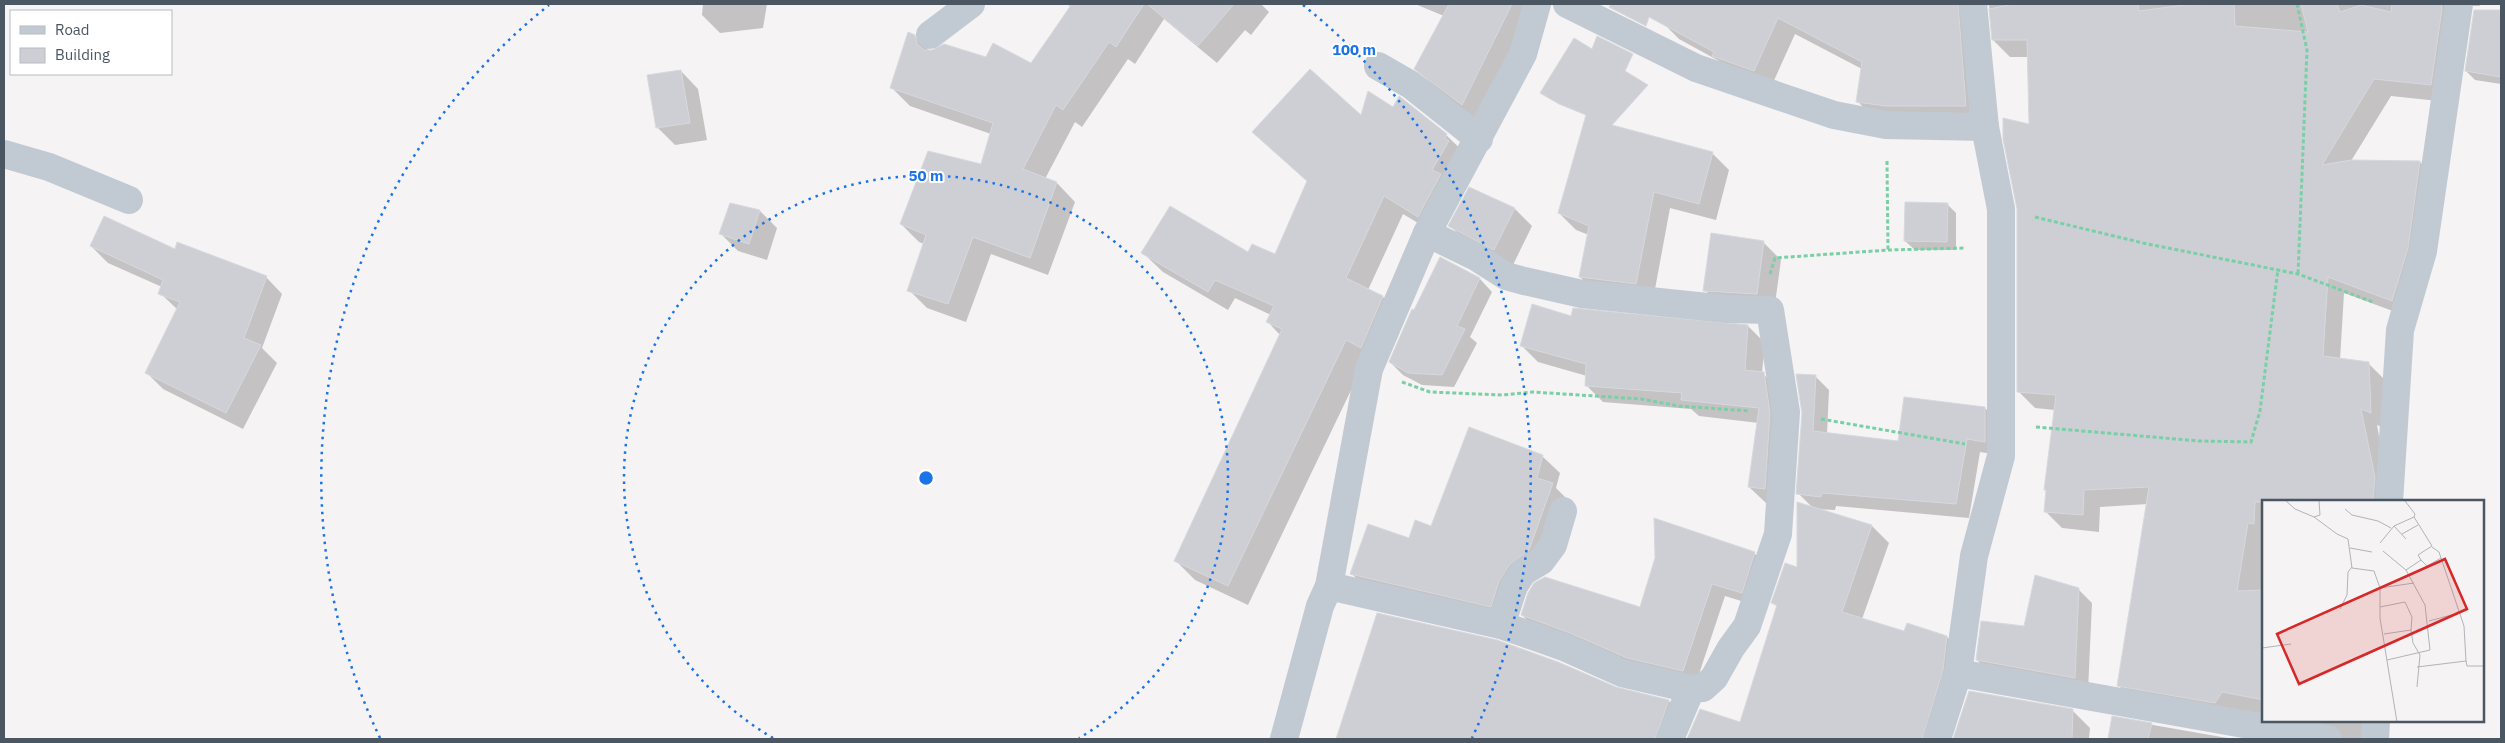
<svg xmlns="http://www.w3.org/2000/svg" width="2505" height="743" viewBox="0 0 2505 743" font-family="'IBM Plex Sans',sans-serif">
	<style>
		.shadow { fill: #0003 }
		.building { fill: #cdcfd5; stroke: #d7d9de }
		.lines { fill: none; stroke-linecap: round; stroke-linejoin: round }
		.path { stroke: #7ad0a6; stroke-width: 3; stroke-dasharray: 4 2.5; stroke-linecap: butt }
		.minor { stroke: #c1cad2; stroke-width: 28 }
		.ring { fill: none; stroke: #1a73e8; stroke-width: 2.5; stroke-dasharray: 2.5 5 }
		.inset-road { fill: none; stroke: #b1b4b9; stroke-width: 1 }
		.view { fill: #d62828; fill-opacity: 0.15; stroke: #d62828; stroke-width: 2.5 }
		.inset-edge { fill: none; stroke: #4a5661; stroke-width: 2.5 }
		.centre { fill: #1a73e8; stroke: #fff; stroke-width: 2.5 }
		.ring-label { font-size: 15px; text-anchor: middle; font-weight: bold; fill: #1a73e8; stroke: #fff; stroke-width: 4; stroke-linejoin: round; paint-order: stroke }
	</style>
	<rect width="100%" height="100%" fill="#f5f3f3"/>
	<!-- shadow -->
	<g class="shadow">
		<polygon points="703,4 767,4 763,28 720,33 702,15"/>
		<polygon points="1067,4 1261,4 1269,12 1251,35 1245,30 1217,63 1164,19 1135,64 1128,59 1082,127 1075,122 1045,179 1057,183 1075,202 1048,275 991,254 966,322 927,308 909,290 924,244 919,242 901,224 982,165 991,134 910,106 892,88 914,36 930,51 1031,65 1070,6"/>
		<polygon points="1415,4 1535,4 1480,122 1433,86 1415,68 1444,16"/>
		<polygon points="1672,4 2479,4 2480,6 2470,6 2448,102 2391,96 2351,161 2420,162 2437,179 2409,317 2344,293 2340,360 2369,364 2386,381 2387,429 2377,425 2391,502 2264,502 2264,722 2374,722 2372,739 2344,739 2135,702 2118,685 2148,504 2100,507 2099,532 2062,528 2045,511 2055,410 2035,408 2018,391 2031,126 2028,57 2010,57 1993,40 1989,5 1980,8 1983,123 1875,118 1858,102 1862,69 1795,34 1771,87 1731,73 1719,61 1679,39 1662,22"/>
		<polygon points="2475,10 2501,11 2501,84 2475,80 2466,71"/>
		<polygon points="681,71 698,89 707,140 675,145 657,127"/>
		<polygon points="1394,109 1446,135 1466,154 1438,235 1403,214 1368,290 1383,297 1402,316 1366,359 1248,605 1195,580 1175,560 1280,335 1268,322 1271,315 1235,298 1228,310 1163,272 1143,253 1276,255 1308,182 1274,151 1362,117"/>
		<polygon points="1605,124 1713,154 1729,170 1716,220 1670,208 1653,300 1597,293 1580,277 1589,235 1576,230 1559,213"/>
		<polygon points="1470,189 1515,209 1532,226 1512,267 1468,243 1450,226"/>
		<polygon points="1947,204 1956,213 1956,250 1915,250 1905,241"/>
		<polygon points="760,211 777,228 767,260 738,251 721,234"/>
		<polygon points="1763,242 1781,260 1774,311 1722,308 1705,290"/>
		<polygon points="91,246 176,250 266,277 282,294 262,348 277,363 243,429 163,389 147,373 178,310 160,293 162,287 108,263"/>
		<polygon points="1441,259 1480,279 1492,292 1470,337 1477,343 1454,387 1422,385 1403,375 1390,362"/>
		<polygon points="1572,317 1748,326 1765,343 1762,373 1780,390 1782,505 1766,503 1749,487 1759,423 1699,416 1691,409 1603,402 1586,385 1587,376 1538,362 1521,345"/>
		<polygon points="1815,376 1829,390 1827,434 1899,442 1985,408 1999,422 1999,455 1980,452 1969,518 1836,506 1835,510 1815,509 1872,526 1889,543 1862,619 1905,632 1947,637 1964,654 1943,739 1688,739 1700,711 1741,723 1777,607 1773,603 1799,569 1813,508 1798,493"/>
		<polygon points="1542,456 1560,473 1556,488 1570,502 1527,581 1508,624 1369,591 1352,574 1432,527"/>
		<polygon points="1655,519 1755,554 1767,566 1754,605 1725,596 1696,683 1641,670 1535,628 1522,615 1641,609 1657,559"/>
		<polygon points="2078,589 2092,603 2088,691 1990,673 1977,660"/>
		<polygon points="1378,614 1615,689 1669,701 1686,718 1678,739 1337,739"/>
		<polygon points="1970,692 2073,711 2090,728 2089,738 2103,739 1955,739"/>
		<polygon points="2113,718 2233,739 2110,739"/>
	</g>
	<!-- building -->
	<g class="building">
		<polygon points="1072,4 1144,4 1116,47 1109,42 1063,110 1056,105 1023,169 1057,182 1030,258 973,237 948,304 907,291 926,235 900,224 928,151 981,164 993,123 890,88 908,32 915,35 917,44 924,50 932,50 944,44 986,57 993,43 1031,63"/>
		<polygon points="1147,4 1234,4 1198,46"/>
		<polygon points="1449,4 1512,4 1462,105 1414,69"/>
		<polygon points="1611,4 1958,4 1966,106 1886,106 1856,102 1862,62 1778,18 1754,71 1712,56 1714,52 1649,17 1646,26 1609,7"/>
		<polygon points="2013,4 2138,4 2139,11 2184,5 2234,4 2235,26 2308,32 2301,4 2337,4 2340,12 2361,5 2391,12 2392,4 2441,4 2442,9 2431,85 2374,79 2322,165 2351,160 2420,161 2408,248 2392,301 2328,277 2323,356 2369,362 2371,413 2361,409 2375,477 2373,502 2255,502 2254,524 2248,523 2237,591 2264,590 2264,700 2222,692 2215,703 2117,686 2149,487 2084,490 2083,515 2044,512 2046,490 2044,490 2056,395 2017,392 2017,209 2003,139 2003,118 2029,124 2027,40 1992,40 1989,9"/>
		<polygon points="2474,10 2501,10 2501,77 2465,71"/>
		<polygon points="1597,36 1633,54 1625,71 1648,85 1612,125 1713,152 1699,204 1654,192 1636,284 1579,277 1589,226 1558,213 1586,115 1559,104 1540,93 1574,38 1592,49"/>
		<polygon points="1310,69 1361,115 1368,91 1393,107 1399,96 1447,134 1445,138 1449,141 1432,170 1441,174 1418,217 1384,196 1346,278 1383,296 1361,348 1346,340 1228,586 1174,561 1282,329 1266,322 1274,306 1215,280 1208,292 1141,253 1170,206 1248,252 1252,244 1275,254 1307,181 1252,132"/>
		<polygon points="681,70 690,123 656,128 647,75"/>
		<polygon points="1469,187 1515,208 1494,250 1448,226"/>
		<polygon points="1905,202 1948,203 1947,242 1904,241"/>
		<polygon points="730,203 760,210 749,244 719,234"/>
		<polygon points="104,216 175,249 177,242 267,276 244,338 261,345 226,413 145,373 180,302 158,294 163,280 90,246"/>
		<polygon points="1711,233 1764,241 1757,294 1703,291"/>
		<polygon points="1440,257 1480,278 1457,326 1465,329 1442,375 1408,373 1389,362 1412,309 1414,310"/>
		<polygon points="1532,304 1571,316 1573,308 1748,325 1745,370 1764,372 1770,413 1765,489 1748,487 1759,408 1681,400 1682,393 1585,386 1586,364 1520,346"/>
		<polygon points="1796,374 1816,375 1813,431 1898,441 1904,397 1985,407 1985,442 1967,439 1956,504 1822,493 1821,497 1796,494 1802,413"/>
		<polygon points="1469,427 1543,455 1537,478 1553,483 1529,550 1510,564 1499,581 1491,607 1350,574 1368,524 1409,538 1415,520 1431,526"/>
		<polygon points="1797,502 1872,525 1842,612 1904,631 1907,623 1947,636 1943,670 1922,739 1687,739 1700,709 1740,722 1777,605 1771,603 1785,563 1797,567"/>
		<polygon points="1654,518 1755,552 1742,593 1712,584 1683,671 1627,658 1570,633 1521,615 1528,593 1534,583 1545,577 1640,607 1655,558"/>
		<polygon points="2035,575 2079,588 2075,678 1976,660 1981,621 2024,626"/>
		<polygon points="1377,613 1497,640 1558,662 1616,687 1669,700 1655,739 1336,739"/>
		<polygon points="1969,691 2073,709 2072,739 1953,739"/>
		<polygon points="2112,716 2152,723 2148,739 2108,739"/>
	</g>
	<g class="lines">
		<!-- path -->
		<g class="path">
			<polyline points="2297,4 2307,50 2298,274"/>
			<polyline points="1887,161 1888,250"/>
			<polyline points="2035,217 2143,243 2298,274 2373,302"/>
			<polyline points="1770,274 1775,258 1888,250 1966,248"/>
			<polyline points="1402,382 1430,392 1502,395 1533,392 1641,399 1679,406 1750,411"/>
			<polyline points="1821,419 1965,444"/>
			<polyline points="2036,427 2199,441 2251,442 2260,411 2278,269"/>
		</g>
		<!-- minor -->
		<g class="minor">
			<polyline points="1567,4 1696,68 1834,115 1886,125 1985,127"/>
			<polyline points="930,35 971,4"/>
			<polyline points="1378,66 1411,85 1479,139"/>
			<polyline points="4,154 49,167 129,200"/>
			<polyline points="1427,233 1476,257 1506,276 1524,281 1582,294 1727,309 1770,310 1786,412 1778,534 1747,626 1731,648 1714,678 1703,688 1691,689"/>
			<polyline points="2389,502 2400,330 2423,251 2459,4"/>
			<polyline points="1329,586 1501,625 1564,647 1622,673 1691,689 1670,739"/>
			<polyline points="1501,625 1514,586 1523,572 1541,561 1553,545 1563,511"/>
			<polyline points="1958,673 2328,739"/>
			<polyline points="1284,739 1320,606 1329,586 1369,369 1427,233 1523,54 1537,4"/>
			<polyline points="1937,739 1958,673 1974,556 2001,456 2001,209 1985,127 1973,4"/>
			<polyline points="2375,739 2376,722"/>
		</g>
	</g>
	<!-- distance rings -->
	<g class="ring">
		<path d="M773 738A302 302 0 1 1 1079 738"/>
		<path d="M380 738A605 605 0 0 1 549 5M1303 5A605 605 0 0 1 1472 738"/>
	</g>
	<!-- overview -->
	<g transform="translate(2262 500)">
		<rect width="222" height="222" fill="#f5f3f3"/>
		<path class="inset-road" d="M24 1 33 9 52 17 75 34 86 39 90 68 112 71 118 88V118L135 222M143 1 153 14 152 17M83 9 90 15 116 21 129 28M52 17 58 15 57 1M132 26 152 17 170 46 156 55 159 60M140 34 156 25M118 43 132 26 144 39M170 47 177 52 202 126 204 161M88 48 110 52M121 51 144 70M118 88 152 83M118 107 143 102 150 117 149 130M78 109 85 95 86 72 90 67M167 121 197 113M122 134 149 130 151 143 158 155 155 187M0 148 29 144M125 160 168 150 163 105 144 70 159 60 165 66 179 58M155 167 204 161 205 166H223"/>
		<path class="view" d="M183 59 205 109 37 184 15 134Z"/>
		<rect width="222" height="222" class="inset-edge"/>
	</g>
	<circle cx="926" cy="478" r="8" class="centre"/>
	<g class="ring-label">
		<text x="1354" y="55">100 m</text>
		<text x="926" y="181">50 m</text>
	</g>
	<!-- border -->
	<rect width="2505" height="743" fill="none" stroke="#4a5661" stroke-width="10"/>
	<!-- legend -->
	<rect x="10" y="10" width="162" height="65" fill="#ffffff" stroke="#b7bbc0"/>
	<rect x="20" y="26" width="25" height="8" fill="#c1cad2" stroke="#b7bbc0"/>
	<text x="55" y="35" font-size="15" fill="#4a5661">Road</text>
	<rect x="20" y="48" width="25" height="15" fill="#cdcfd5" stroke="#b7bbc0"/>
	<text x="55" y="60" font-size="15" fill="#4a5661">Building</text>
</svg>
